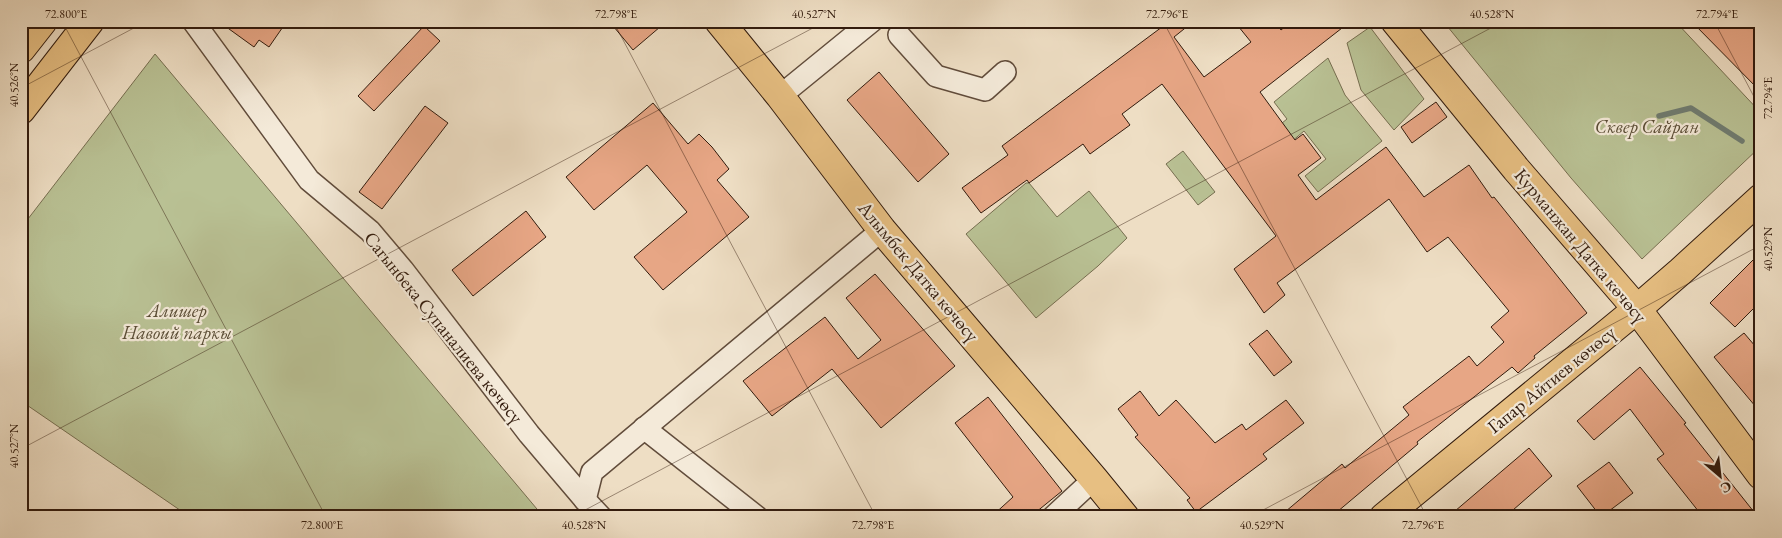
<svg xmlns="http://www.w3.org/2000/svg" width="1782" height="538" viewBox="0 0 1782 538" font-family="'EB Garamond',serif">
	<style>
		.green { fill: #b9c194; stroke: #766e50 }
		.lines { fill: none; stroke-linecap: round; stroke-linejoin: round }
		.stream { stroke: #707c71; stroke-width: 5.5 }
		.building { fill: #e7a685; stroke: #321b0d }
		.minor-casing { stroke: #614c3b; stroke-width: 24 }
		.major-casing { stroke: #321b0d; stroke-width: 30 }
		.minor { stroke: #f4ead9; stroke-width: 21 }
		.major { stroke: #e7bf82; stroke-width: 28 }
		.ticks { fill: none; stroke: #321b0d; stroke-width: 1; stroke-opacity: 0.45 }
		.labels { text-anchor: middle; stroke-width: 4.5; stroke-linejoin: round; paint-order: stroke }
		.park-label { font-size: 19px; font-style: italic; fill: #5a4d36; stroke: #f4ead9 }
		.street-label { font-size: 19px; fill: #321b0d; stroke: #f4ead9 }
		.neatline { fill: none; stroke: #321b0d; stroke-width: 2 }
		.ticks-label { font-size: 12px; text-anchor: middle; fill: #321b0d }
	</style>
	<rect width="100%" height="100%" fill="#eedec4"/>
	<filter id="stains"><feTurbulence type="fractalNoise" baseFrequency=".004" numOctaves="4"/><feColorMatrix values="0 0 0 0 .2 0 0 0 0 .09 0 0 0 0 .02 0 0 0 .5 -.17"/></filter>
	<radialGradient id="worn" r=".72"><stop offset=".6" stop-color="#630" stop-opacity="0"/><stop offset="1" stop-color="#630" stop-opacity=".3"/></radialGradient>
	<!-- green -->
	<g class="green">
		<polygon points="1443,21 1675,21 1761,113 1761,146 1642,259 1571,178"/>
		<polygon points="1370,27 1424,99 1394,130 1361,90 1347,43"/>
		<polygon points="155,54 542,515 544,517 190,517 21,401 21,228"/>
		<polygon points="1328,58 1345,95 1382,141 1318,192 1305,176 1326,159 1304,131 1284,148 1271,132 1287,119 1274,102"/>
		<polygon points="1183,151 1215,192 1198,205 1166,164"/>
		<polygon points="1026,183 1029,183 1057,217 1089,191 1127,238 1098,266 1036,318 966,234"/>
	</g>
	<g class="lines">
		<!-- stream -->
		<polyline class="stream" points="1659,116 1691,108 1742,141"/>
	</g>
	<!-- building -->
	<g class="building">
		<polygon points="218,21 287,21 269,47 259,40 254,47"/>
		<polygon points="609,21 667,21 633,50"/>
		<polygon points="1170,21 1194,21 1174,37 1204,77 1251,42 1234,21 1274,21 1281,30 1292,21 1351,21 1260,92 1295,140 1303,134 1321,158 1298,175 1316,200 1386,147 1424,197 1469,165 1492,198 1494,197 1587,313 1534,356 1535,358 1518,373 1512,367 1417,442 1418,444 1331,517 1279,517 1342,464 1345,468 1409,415 1403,407 1469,356 1477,366 1504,342 1491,327 1509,311 1448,237 1427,252 1389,199 1277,283 1285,295 1264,313 1234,269 1276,236 1162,84 1122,114 1130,125 1090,154 1083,144 1029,183 1027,180 981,213 962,188 1008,155 1002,146"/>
		<polygon points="1691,21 1756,21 1761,27 1761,92"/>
		<polygon points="424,26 440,41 374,111 358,96"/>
		<polygon points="879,72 949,154 918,182 847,100"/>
		<polygon points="1436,102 1447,117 1412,143 1401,127"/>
		<polygon points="653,103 688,144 699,134 712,147 729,169 717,180 749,217 663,290 634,257 687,212 647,165 594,210 566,177"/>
		<polygon points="425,106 448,123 382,209 359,192"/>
		<polygon points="526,211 546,237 473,296 452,270"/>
		<polygon points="1761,252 1761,301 1735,327 1710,303"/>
		<polygon points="875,274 955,366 881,428 832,369 772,416 743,381 825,317 858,359 881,340 846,298"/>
		<polygon points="1267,330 1292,362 1274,376 1249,344"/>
		<polygon points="1744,333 1761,353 1761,413 1714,357"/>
		<polygon points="1640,367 1686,423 1684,424 1758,517 1703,517 1657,459 1664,454 1630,409 1594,440 1577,421"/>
		<polygon points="1140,391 1159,416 1176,400 1215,443 1242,424 1246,430 1286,400 1304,423 1263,454 1267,459 1196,512 1187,500 1190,498 1135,437 1138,435 1118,409"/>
		<polygon points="988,397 1062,491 1030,517 991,517 1013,497 955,423"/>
		<polygon points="1529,448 1552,476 1505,517 1448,517"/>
		<polygon points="1609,462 1633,493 1601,517 1577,486"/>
	</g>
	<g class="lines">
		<!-- minor casing -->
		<g class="minor-casing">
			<g id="minor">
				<polyline points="193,21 309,180 370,231 403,270 529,434 585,500 601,517"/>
				<polyline points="899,35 936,76 985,90 1005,72"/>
				<polyline points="780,96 872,21"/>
				<polyline points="644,428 757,517"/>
				<polyline points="585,500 592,472 882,230"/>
				<polyline points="1053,517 1094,479"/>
			</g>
		</g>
		<!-- major casing -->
		<g class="major-casing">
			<g id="major">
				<polyline points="719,21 780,96 882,230 1094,479 1125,517"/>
				<polyline points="1395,21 1516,169 1637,309 1761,475"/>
				<polyline points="21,49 43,21"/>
				<polyline points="21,110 90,21"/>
				<polyline points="1384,517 1637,309 1681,271 1761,198"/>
			</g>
		</g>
		<!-- minor -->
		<use href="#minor" class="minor"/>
		<!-- major -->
		<use href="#major" class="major"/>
	</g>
	<!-- ticks -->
	<path class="ticks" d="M62 21 326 517M613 21 876 517M1163 21 1427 517M1714 21 1761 110M21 88 147 21M21 449 826 21M572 517 1504 21M1250 517 1761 245"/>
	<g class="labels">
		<!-- park labels -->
		<g class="park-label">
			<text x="1647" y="133">Сквер Сайран</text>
			<text x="177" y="317">Алишер<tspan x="177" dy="22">Навоий паркы</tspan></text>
		</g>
		<!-- street labels -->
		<g class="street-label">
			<text transform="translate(1581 245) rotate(50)" y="7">Курманжан Датка көчөсү</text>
			<text transform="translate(919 271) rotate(50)" y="7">Алымбек Датка көчөсү</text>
			<text transform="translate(444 327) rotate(51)" y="7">Сагынбека Супаналиева көчөсү</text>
			<text transform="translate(1551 379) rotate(-39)" y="7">Гапар Айтиев көчөсү</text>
		</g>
	</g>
	<!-- margin -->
	<rect width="1782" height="538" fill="none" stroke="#eedec4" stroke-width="55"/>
	<!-- north arrow -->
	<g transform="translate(1720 476) rotate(152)" stroke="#f4ead9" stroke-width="4" paint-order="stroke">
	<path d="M0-4L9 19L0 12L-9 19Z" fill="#321b0d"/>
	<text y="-8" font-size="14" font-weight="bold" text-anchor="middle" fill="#321b0d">С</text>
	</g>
	<rect x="28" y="28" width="1726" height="482" class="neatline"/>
	<g class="ticks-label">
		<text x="66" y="18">72.800°E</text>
		<text x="616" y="18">72.798°E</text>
		<text x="814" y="18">40.527°N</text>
		<text x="1167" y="18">72.796°E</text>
		<text x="1492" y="18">40.528°N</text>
		<text x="1717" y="18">72.794°E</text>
		<text transform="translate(14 85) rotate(-90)" y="4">40.526°N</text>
		<text transform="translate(1768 98) rotate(-90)" y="4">72.794°E</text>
		<text transform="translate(1768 249) rotate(-90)" y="4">40.529°N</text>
		<text transform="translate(14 446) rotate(-90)" y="4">40.527°N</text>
		<text x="322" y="529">72.800°E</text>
		<text x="584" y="529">40.528°N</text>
		<text x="873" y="529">72.798°E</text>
		<text x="1262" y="529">40.529°N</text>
		<text x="1423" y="529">72.796°E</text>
	</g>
	<rect width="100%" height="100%" filter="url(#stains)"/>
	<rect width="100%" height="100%" fill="url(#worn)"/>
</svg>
